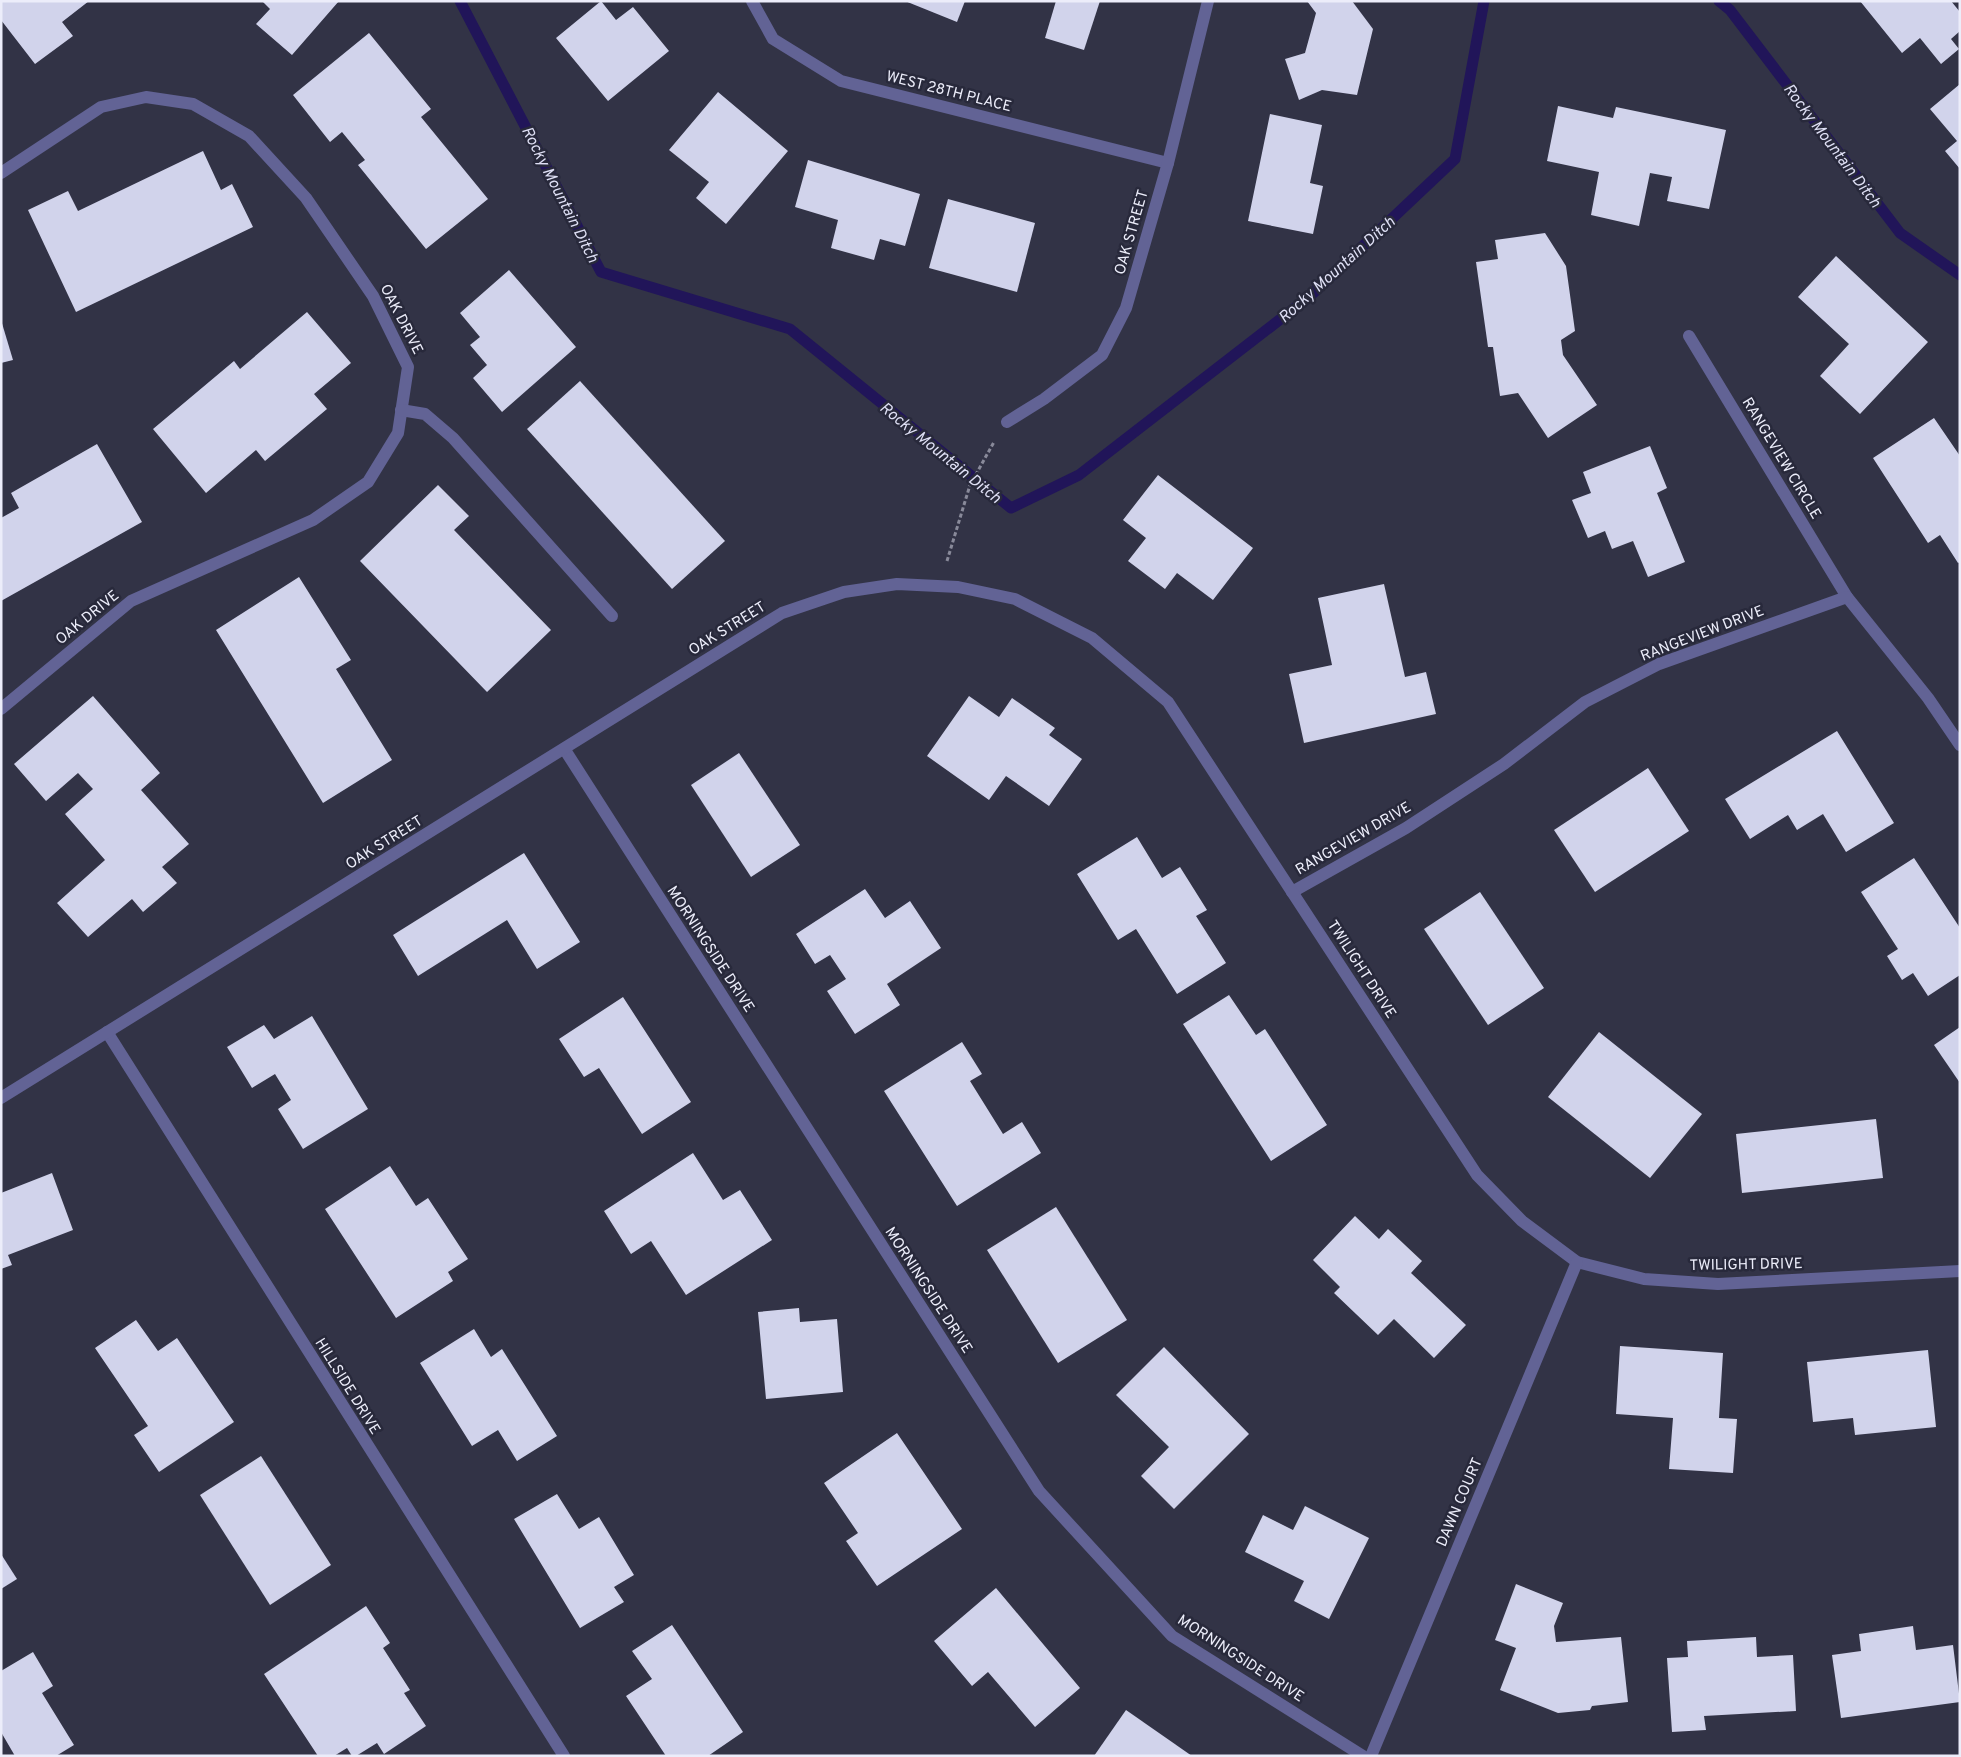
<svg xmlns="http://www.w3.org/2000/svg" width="1961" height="1757" viewBox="0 0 1961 1757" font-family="Overpass,sans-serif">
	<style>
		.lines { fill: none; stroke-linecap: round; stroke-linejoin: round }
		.stream { stroke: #211559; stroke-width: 11 }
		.building { fill: #d1d3eb }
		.path { stroke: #898a9a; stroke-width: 3; stroke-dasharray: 4 2.5; stroke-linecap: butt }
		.minor { stroke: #626395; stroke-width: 12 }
		.labels { text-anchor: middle; stroke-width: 5; stroke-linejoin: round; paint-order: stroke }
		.street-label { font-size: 15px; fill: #ecedfa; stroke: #28293b }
		.water-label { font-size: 16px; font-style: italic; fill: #dedff4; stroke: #28293b }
	</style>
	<rect width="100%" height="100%" fill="#323346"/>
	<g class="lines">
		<!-- stream -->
		<g class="stream">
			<polyline points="460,1 601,272 790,329 1011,508 1079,475 1309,297 1455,159 1484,1"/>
			<polyline points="1719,1 1730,10 1900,233 1960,275"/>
		</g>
	</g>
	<!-- building -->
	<g class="building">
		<polygon points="1,1 89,1 62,22 73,36 35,64 1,20"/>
		<polygon points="262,1 339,1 292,55 256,24 270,9"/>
		<polygon points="601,1 616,20 633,7 669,51 608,101 556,38"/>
		<polygon points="905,1 965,1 957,22"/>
		<polygon points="1056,1 1100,1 1084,50 1045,38"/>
		<polygon points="1307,1 1352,1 1373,29 1357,95 1322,90 1299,100 1285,59 1305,53 1316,13"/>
		<polygon points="1860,1 1951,1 1960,12 1960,31 1951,39 1959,49 1941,64 1920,38 1902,53"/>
		<polygon points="369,33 431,109 421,117 488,199 426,249 358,165 365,160 342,132 330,142 293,95"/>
		<polygon points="1960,84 1960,169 1945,151 1957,141 1930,109"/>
		<polygon points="718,92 788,151 726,224 696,198 709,182 669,150"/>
		<polygon points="1558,106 1613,118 1616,107 1726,130 1709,209 1667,201 1672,177 1650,173 1639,226 1591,215 1599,172 1547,161"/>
		<polygon points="1270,114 1322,125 1310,183 1323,186 1313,234 1248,221"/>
		<polygon points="203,151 221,190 232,184 253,227 76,312 28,210 68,191 78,211"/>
		<polygon points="808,160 920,194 905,246 880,239 874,260 831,248 838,220 795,207"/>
		<polygon points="948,199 1035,223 1017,292 929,268"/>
		<polygon points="1545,233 1566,266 1575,331 1561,340 1563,355 1597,405 1548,438 1518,393 1500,396 1493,347 1488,347 1476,262 1498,259 1495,240"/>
		<polygon points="1836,256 1928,342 1860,414 1820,376 1849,344 1798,297"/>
		<polygon points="509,270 576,347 502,412 473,378 487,365 470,345 480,337 460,313"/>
		<polygon points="307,312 351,363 314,394 327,409 265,461 256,450 206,493 153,429 234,361 240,369"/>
		<polygon points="1,320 13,360 1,363"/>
		<polygon points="580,381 725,541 672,589 527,429"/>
		<polygon points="1934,418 1960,456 1960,562 1958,563 1940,535 1928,543 1873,458"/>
		<polygon points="97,444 142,522 1,601 1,518 19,508 11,493"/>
		<polygon points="1650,446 1667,488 1657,493 1685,562 1648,577 1633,541 1612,549 1605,531 1588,538 1572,500 1591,493 1583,472"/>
		<polygon points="1158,475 1253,548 1213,600 1177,573 1165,589 1128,561 1146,538 1123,520"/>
		<polygon points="438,485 469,516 454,530 551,630 487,692 360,561"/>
		<polygon points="299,577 351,660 336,669 392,760 323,803 216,630"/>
		<polygon points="1384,584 1405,677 1426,672 1436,714 1304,743 1289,674 1332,665 1318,598"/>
		<polygon points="93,696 160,773 141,790 189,844 162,867 177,883 143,912 132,899 88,937 57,903 105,860 65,814 93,789 78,773 46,801 14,764"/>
		<polygon points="969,696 999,717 1012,698 1055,728 1049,735 1082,759 1049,806 1006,776 989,800 927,756"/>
		<polygon points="1837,731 1894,823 1846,852 1823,814 1797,830 1788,815 1750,839 1725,799"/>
		<polygon points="739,753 800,845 751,877 691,785"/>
		<polygon points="1648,768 1689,831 1595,892 1554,830"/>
		<polygon points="1137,837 1162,878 1180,867 1207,910 1196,916 1226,963 1177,994 1136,929 1118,940 1077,874"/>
		<polygon points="524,853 580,942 537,969 507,920 418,976 393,935"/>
		<polygon points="1914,858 1960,928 1960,975 1928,996 1913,973 1902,980 1887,956 1898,949 1861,892"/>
		<polygon points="865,889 885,918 910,901 941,948 887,984 900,1005 855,1034 827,991 846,979 830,955 815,964 796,934"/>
		<polygon points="1480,892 1544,988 1488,1025 1424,929"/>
		<polygon points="1229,995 1256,1035 1265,1029 1327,1125 1271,1161 1183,1024"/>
		<polygon points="623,997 691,1102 642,1134 599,1068 584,1077 559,1039"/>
		<polygon points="312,1016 368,1109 303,1149 278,1109 291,1100 275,1074 252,1088 227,1047 264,1025 274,1039"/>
		<polygon points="1960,1027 1960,1083 1934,1045"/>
		<polygon points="1599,1032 1702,1114 1650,1178 1548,1097"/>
		<polygon points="962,1042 982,1074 970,1081 1003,1134 1022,1122 1041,1153 957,1206 884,1091"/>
		<polygon points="1876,1119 1883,1178 1742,1193 1736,1134"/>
		<polygon points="693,1153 723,1200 740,1190 772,1240 686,1295 651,1241 631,1254 604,1211"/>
		<polygon points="390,1166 416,1206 428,1198 468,1259 448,1272 453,1281 396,1318 325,1209"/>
		<polygon points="52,1173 73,1230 8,1255 12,1265 1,1269 1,1193"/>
		<polygon points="1056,1207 1127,1320 1058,1363 987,1250"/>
		<polygon points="1355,1216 1379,1239 1388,1229 1422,1261 1411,1273 1466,1325 1434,1358 1394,1319 1378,1335 1334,1293 1340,1287 1313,1260"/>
		<polygon points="799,1308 800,1322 837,1319 843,1392 766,1399 758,1312"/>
		<polygon points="136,1320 158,1351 177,1338 234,1422 159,1472 134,1435 148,1426 95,1348"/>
		<polygon points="474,1329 491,1357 502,1349 557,1436 517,1461 498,1430 472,1446 420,1363"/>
		<polygon points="1620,1346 1723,1353 1719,1418 1737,1419 1733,1473 1669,1469 1673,1418 1616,1414"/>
		<polygon points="1164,1347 1249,1434 1174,1509 1141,1476 1169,1447 1116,1395"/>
		<polygon points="1928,1350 1936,1427 1855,1435 1853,1418 1813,1422 1807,1362"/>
		<polygon points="897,1433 962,1529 877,1586 846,1541 858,1533 824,1483"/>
		<polygon points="261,1456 331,1565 270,1605 200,1495"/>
		<polygon points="557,1494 579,1529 599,1517 634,1575 614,1587 624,1602 580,1628 514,1519"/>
		<polygon points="1305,1506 1369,1538 1329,1619 1294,1601 1304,1581 1245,1552 1263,1515 1293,1530"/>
		<polygon points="1,1554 17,1579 1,1589"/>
		<polygon points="1516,1584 1563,1603 1554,1626 1556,1642 1621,1637 1628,1702 1592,1706 1590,1710 1558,1713 1500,1690 1516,1648 1495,1640"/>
		<polygon points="996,1588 1080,1688 1035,1727 988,1672 972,1686 934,1641"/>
		<polygon points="366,1606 390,1643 383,1648 410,1690 404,1693 426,1726 384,1754 377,1743 356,1756 352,1756 347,1748 334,1756 318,1756 264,1674"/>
		<polygon points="672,1625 743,1732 708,1756 666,1756 626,1696 652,1679 632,1651"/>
		<polygon points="1913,1626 1916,1650 1953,1645 1960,1702 1841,1718 1832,1655 1861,1651 1859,1634"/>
		<polygon points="1756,1637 1757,1657 1793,1655 1796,1711 1704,1716 1706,1730 1672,1732 1667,1658 1688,1657 1687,1641"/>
		<polygon points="33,1652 53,1686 42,1693 74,1745 56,1756 15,1756 1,1732 1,1671"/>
		<polygon points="1126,1710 1192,1756 1094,1756"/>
	</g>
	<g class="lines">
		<!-- path -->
		<polyline class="path" points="947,561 970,485 994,442"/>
		<!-- minor -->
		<g class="minor">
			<polyline points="752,1 773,39 841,81 1168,163"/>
			<polyline points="1,173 101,107 146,97 193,104 249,136 306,198 373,296 408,367 398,433 368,482 313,520 131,601 1,709"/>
			<polyline points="1689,336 1847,597 1928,698 1960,745"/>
			<polyline points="401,410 425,414 453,438 612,616"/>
			<polyline points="1007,422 1044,399 1102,355 1126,308 1168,163 1208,1"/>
			<polyline points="565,750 1039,1491 1172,1636 1363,1756"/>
			<polyline points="1292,892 1406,828 1504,764 1585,702 1659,664 1847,597"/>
			<polyline points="107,1032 564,1756"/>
			<polyline points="1,1098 782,613 844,592 897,584 958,587 1015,599 1092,638 1168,702 1477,1175 1522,1221 1577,1262 1644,1279 1718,1284 1960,1271"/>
			<polyline points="1371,1756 1577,1262"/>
		</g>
	</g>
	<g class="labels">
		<!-- street labels -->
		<g class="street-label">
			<text transform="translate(949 91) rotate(14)" y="5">WEST 28TH PLACE</text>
			<text transform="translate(1131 232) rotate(-74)" y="5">OAK STREET</text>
			<text transform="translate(402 319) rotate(63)" y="5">OAK DRIVE</text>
			<text transform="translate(1782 458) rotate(59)" y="5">RANGEVIEW CIRCLE</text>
			<text transform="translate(87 617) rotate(-39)" y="5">OAK DRIVE</text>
			<text transform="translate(727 628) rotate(-32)" y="5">OAK STREET</text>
			<text transform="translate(1702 633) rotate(-21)" y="5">RANGEVIEW DRIVE</text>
			<text transform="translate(1353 838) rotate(-30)" y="5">RANGEVIEW DRIVE</text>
			<text transform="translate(384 842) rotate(-32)" y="5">OAK STREET</text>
			<text transform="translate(711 949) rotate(57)" y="5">MORNINGSIDE DRIVE</text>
			<text transform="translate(1362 969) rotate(57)" y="5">TWILIGHT DRIVE</text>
			<text transform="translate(1746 1264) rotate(-1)" y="5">TWILIGHT DRIVE</text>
			<text transform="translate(929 1290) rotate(57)" y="5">MORNINGSIDE DRIVE</text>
			<text transform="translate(348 1386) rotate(58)" y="5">HILLSIDE DRIVE</text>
			<text transform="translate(1459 1502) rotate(-67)" y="5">DAWN COURT</text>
			<text transform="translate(1241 1658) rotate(33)" y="5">MORNINGSIDE DRIVE</text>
		</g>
		<!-- water labels -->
		<g class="water-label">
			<text transform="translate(1833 145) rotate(53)" y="6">Rocky Mountain Ditch</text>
			<text transform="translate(561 194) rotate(63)" y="6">Rocky Mountain Ditch</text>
			<text transform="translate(1336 269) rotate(-42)" y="6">Rocky Mountain Ditch</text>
			<text transform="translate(941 452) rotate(39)" y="6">Rocky Mountain Ditch</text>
		</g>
	</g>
	<!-- border -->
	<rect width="1961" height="1757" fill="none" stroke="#ecedfa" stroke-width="5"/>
</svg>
